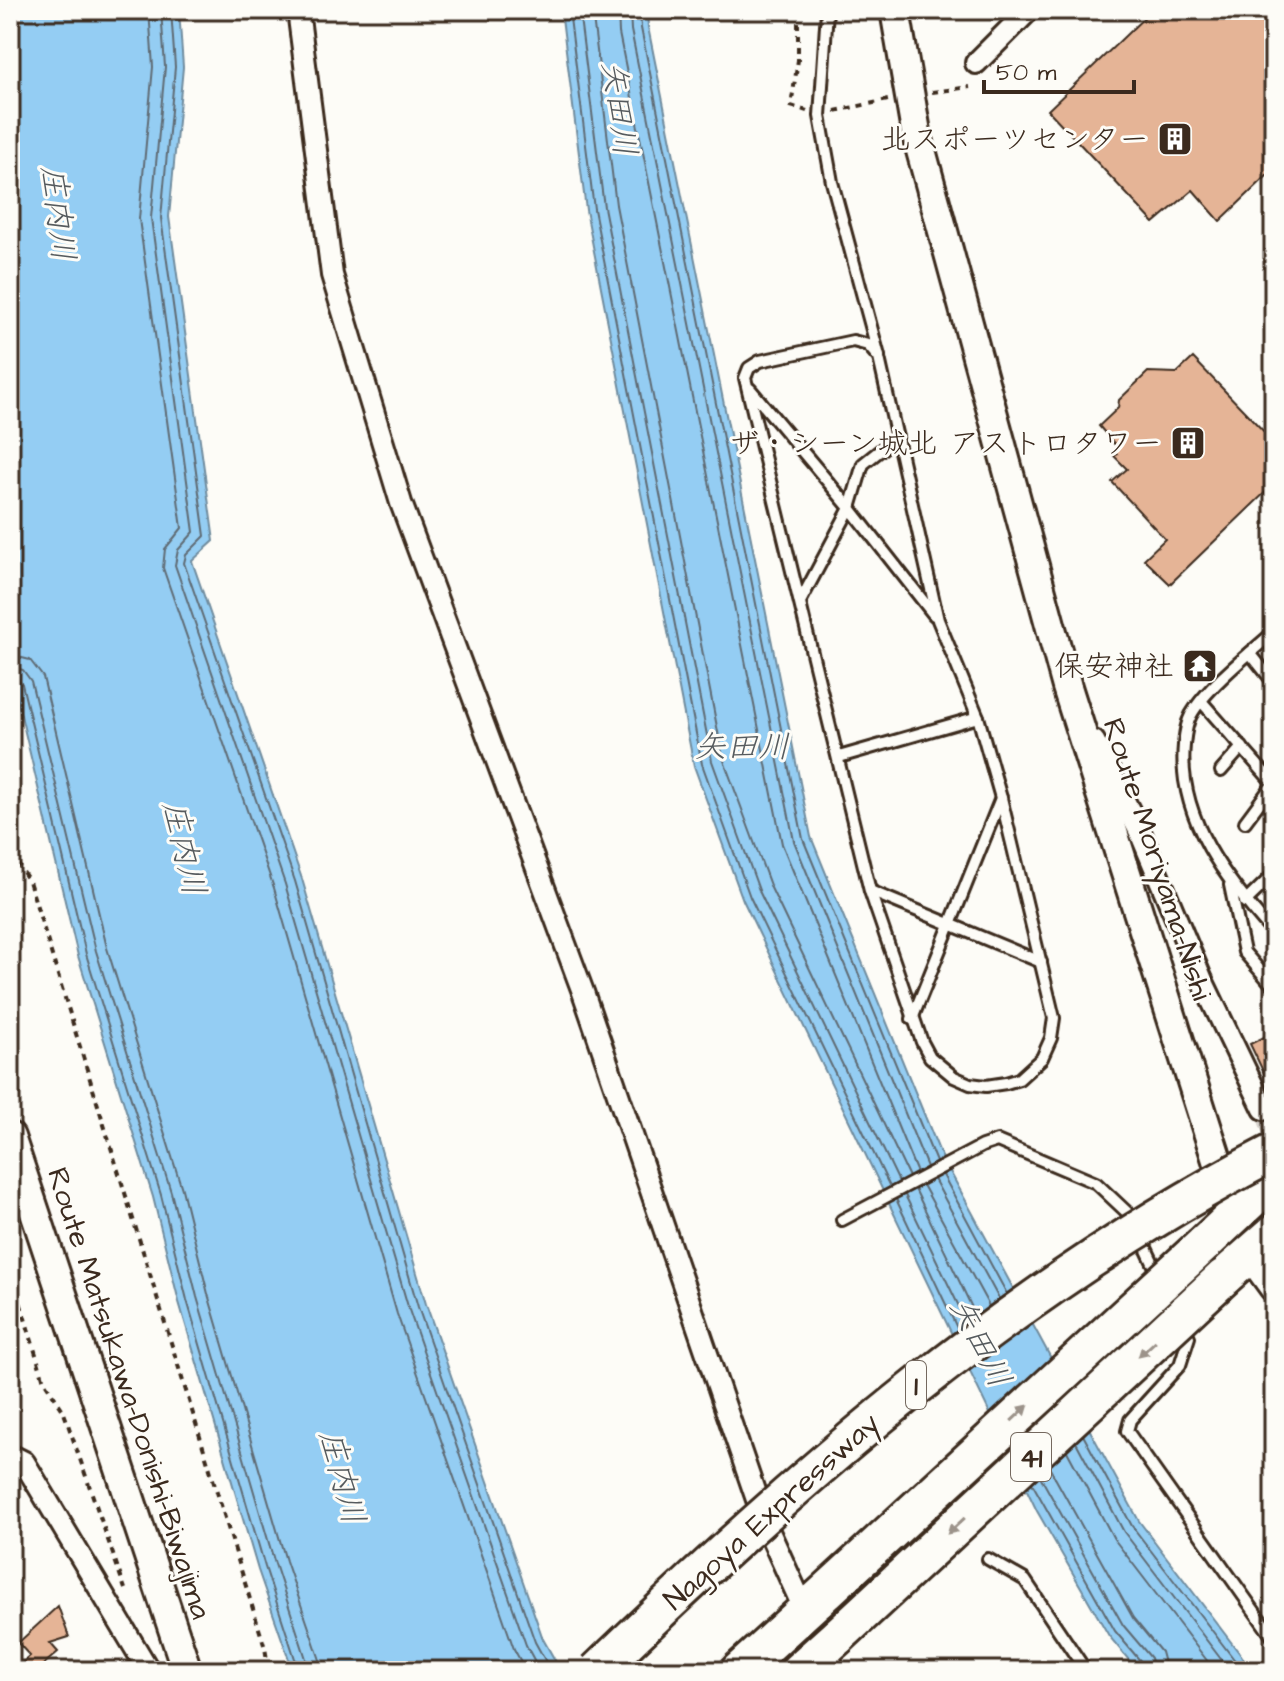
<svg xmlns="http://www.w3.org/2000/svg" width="1284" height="1681" viewBox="0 0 1284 1681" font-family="'Architects Daughter','Klee One',sans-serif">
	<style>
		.water { fill: #94cdf3; stroke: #708c9e; stroke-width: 2 }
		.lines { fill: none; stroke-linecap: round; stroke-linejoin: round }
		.shore { stroke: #5f6b73; stroke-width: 2 }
		.building { fill: #e5b496; stroke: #3b2a1e; stroke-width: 2 }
		.street-tunnel { stroke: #d6d2cc; stroke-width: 20; stroke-dasharray: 20 10; stroke-linecap: butt }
		.lane-casing { stroke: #3b2a1e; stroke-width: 16 }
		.street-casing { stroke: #3b2a1e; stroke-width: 26 }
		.secondary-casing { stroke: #3b2a1e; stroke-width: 34 }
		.highway-casing { stroke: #3b2a1e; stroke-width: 42 }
		.path { stroke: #3b2a1e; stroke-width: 4; stroke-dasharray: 6 6; stroke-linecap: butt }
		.lane { stroke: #fdfcf7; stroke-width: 10 }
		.street { stroke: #fdfcf7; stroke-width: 20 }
		.secondary { stroke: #fdfcf7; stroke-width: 28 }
		.highway { stroke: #fdfcf7; stroke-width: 36 }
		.highway-bridge-casing { stroke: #3b2a1e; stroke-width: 42; stroke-linecap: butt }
		.highway-bridge { stroke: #fdfcf7; stroke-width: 36 }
		.oneway { fill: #9c938a }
		.labels { text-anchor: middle; stroke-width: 6; stroke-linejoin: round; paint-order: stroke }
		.shield { fill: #fdfcf7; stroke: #75695f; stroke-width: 2 }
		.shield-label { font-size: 28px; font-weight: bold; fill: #3b2a1e }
		.poi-label { font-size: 30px; fill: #3b2a1e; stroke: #fdfcf7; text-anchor: end }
		.street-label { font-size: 30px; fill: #3b2a1e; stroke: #fdfcf7 }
		.water-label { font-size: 32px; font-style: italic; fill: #565b5e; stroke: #fdfcf7 }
	</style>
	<rect width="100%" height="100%" fill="#fdfcf7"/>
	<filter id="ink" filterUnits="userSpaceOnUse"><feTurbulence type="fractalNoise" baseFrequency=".0125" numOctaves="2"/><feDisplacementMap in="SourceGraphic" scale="16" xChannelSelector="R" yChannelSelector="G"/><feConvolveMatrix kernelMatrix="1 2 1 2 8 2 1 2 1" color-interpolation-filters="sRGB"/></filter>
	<g filter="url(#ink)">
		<!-- water -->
		<g class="water">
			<polygon points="10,10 179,10 183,67 169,217 214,541 192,561 302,879 426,1304 543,1639 561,1671 293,1671 258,1570 179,1302 153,1197 78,956 10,669"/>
			<polygon points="561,10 647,10 648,27 811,837 940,1153 1139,1521 1253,1671 1138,1671 1109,1636 1037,1511 743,900 694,766 586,210"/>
		</g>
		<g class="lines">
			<!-- shore -->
			<g class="shore">
				<polyline points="149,10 153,67 139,219 182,528 165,549 163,568 274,888 397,1314 514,1649 526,1671"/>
				<polyline points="161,10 165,67 151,218 194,532 178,550 175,565 285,884 409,1310 526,1645 540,1671"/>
				<polyline points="171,10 175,67 161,218 205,536 186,555 184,563 295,881 418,1307 535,1642 551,1671"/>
				<polyline points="569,10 594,209 702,764 750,897 890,1187"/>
				<polyline points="579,10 604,207 712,761 760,893 899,1182"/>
				<polyline points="592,10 616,205 723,758 771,888 909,1177"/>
				<polyline points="618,10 619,33 782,844 917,1173"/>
				<polyline points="630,10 631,30 794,841 927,1167"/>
				<polyline points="640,10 641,28 803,839 936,1162"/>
				<polyline points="10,655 30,660 43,677 107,948 182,1189 208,1294 286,1561 320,1660 322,1671"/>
				<polyline points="10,667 23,670 31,681 96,951 171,1192 197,1297 275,1564 310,1671"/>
				<polyline points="10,677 17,678 22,684 86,954 161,1195 187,1300 265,1567 299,1671"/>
				<polyline points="943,1175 1007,1294"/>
				<polyline points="934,1179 999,1299"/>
				<polyline points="923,1185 989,1306"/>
				<polyline points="915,1189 976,1316"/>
				<polyline points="905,1195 967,1323"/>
				<polyline points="896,1199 958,1330"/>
				<polyline points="1083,1435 1132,1526 1243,1671"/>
				<polyline points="1076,1442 1124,1532 1230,1671"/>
				<polyline points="1067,1451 1114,1539 1215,1671"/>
				<polyline points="1049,1467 1133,1618 1161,1652 1166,1671"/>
				<polyline points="1040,1476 1123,1625 1151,1658 1154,1671"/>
				<polyline points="1032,1483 1115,1631 1142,1663 1144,1671"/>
			</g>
		</g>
		<!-- building -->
		<g class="building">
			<polygon points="1152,10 1274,10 1274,169 1220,221 1193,190 1154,223 1048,110"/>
			<polygon points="1193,358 1274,442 1274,484 1170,584 1144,559 1165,539 1112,482 1127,469 1114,456 1117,454 1114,450 1117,447 1099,426 1118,408 1119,400 1148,372 1177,373"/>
			<polygon points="1274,1032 1274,1094 1250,1044"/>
			<polygon points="58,1606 69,1637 50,1643 58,1652 36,1671 13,1671 30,1656 18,1643"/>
		</g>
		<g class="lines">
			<!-- street-tunnel -->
			<polyline class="street-tunnel" points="1264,1109 1274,1135"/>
			<!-- lane casing -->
			<g class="lane-casing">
				<g id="lane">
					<polyline points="827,10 820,116 832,182 879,356"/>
					<polygon points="853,341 868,345 879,358 938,620 978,717 1001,798 1054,1018 1051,1038 1042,1058 1019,1079 1006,1083 986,1086 970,1084 954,1077 930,1057 922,1042 870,891 745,378 749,368 760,361"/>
					<polyline points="750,389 850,508 934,615"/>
					<polyline points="800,602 850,508 863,464 897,437"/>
					<path d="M1274 632C1250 653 1206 688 1191 715 1186 724 1185 735 1184 745 1177 819 1228 882 1274 934"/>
					<polyline points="1250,653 1274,683"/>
					<polyline points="1201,701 1274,784"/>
					<polyline points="839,757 978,717"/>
					<polyline points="1221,771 1242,747"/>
					<polyline points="1245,822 1274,783"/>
					<polyline points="1230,885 1244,952 1274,987"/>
					<polyline points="870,891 1041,962"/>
					<polyline points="1245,902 1274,874"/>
					<polyline points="912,1019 1001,798"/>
					<polyline points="842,1220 982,1146 997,1141 1096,1183 1131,1216 1160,1278"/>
					<polyline points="1183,1325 1189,1337 1180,1365 1130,1420 1127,1431 1274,1639"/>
					<polyline points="988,1559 1025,1580 1086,1671"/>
				</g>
			</g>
			<!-- street casing -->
			<g class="street-casing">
				<g id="street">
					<polyline points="298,10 332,275 401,503 583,992 765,1523 805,1611"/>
					<polyline points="976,63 1029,10"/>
					<polyline points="1094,741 1140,832 1202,980 1264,1109"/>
					<polyline points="10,1455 24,1462 149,1671"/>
					<polyline points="824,1648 835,1671"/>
				</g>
			</g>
			<!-- secondary casing -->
			<g class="secondary-casing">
				<g id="secondary">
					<polyline points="895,10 916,132 1067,687 1229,1198"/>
					<polyline points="10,1137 187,1671"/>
					<polyline points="1250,1254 1274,1287"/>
				</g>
			</g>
			<!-- highway casing -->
			<g class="highway-casing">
				<g id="highway">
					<polyline points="1203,1245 1274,1178"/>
					<polyline points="1224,1277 1274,1233"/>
					<polyline points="739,1671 818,1599"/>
					<polyline points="799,1671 838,1636"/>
				</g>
			</g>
			<!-- path -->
			<g class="path">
				<polyline points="798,10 798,60 791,106 807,111"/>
				<polyline points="932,92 970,87"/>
				<polyline points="835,111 888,100"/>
				<polyline points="10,852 29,881 265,1648 269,1671"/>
				<polyline points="10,1269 44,1381 63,1410 125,1589"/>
			</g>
			<!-- lane -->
			<use href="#lane" class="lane"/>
			<!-- street -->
			<use href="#street" class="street"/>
			<!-- secondary -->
			<use href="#secondary" class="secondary"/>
			<!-- highway -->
			<use href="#highway" class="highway"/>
			<!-- highway-bridge casing -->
			<g class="highway-bridge-casing">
				<g id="highway-bridge">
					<polyline points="818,1599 1203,1245"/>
					<polyline points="838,1636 1224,1277"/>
					<path d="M597 1671C803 1472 1018 1284 1274 1152"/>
				</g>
			</g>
			<!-- highway-bridge -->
			<use href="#highway-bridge" class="highway-bridge"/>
		</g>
		<!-- one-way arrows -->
		<defs><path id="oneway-solid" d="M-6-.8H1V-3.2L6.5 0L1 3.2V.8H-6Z" transform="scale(2)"/></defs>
		<g class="oneway">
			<use href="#oneway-solid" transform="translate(1147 1349) rotate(137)"/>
			<use href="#oneway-solid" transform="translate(1020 1413) rotate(-43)"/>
			<use href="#oneway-solid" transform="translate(956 1526) rotate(137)"/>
		</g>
	</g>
	<!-- icons -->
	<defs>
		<g id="building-square" transform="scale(1.8)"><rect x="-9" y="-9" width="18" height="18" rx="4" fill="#3b2a1e" stroke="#fdfcf7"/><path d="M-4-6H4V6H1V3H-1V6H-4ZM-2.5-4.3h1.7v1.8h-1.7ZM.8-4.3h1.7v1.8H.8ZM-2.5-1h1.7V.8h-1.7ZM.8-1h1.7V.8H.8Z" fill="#fff"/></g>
		<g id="temple-square" transform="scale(1.8)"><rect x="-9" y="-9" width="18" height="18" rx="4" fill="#3b2a1e" stroke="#fdfcf7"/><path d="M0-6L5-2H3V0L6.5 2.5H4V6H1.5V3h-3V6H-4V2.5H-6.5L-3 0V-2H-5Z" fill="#fff"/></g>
	</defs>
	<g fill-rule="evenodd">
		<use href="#building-square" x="1175" y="139"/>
		<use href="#building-square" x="1188" y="443"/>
		<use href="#temple-square" x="1200" y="666"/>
	</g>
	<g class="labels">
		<!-- shield labels -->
		<g class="shield">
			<rect x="906" y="1361" width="20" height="48" rx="6"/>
			<rect x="1011" y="1433" width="40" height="48" rx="6"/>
		</g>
		<g class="shield-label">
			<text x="916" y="1395">1</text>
			<text x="1031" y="1467">41</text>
		</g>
		<!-- poi labels -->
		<g class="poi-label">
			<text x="1149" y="149">北スポーツセンター</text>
			<text x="1162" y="453">ザ・シーン城北 アストロタワー</text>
			<text x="1174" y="676">保安神社</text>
		</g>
		<!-- street labels -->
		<g class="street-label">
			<text transform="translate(1158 859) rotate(72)" y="10">Route Moriyama-Nishi</text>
			<text transform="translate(130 1393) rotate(72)" y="10">Route Matsukawa-Donishi-Biwajima</text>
			<text transform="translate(771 1511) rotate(-42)" y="10">Nagoya Expressway</text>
		</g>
		<!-- water labels -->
		<g class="water-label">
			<text transform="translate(620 108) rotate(82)" y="11">矢田川</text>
			<text transform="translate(59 213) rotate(83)" y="11">庄内川</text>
			<text x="742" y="757">矢田川</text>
			<text transform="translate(185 848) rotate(77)" y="11">庄内川</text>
			<text transform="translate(981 1342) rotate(63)" y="11">矢田川</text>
			<text transform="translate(343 1477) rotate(75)" y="11">庄内川</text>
		</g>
	</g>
	<!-- margin -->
	<rect width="1284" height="1681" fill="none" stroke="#fdfcf7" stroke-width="40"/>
	<rect x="20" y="20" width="1244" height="1641" fill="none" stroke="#3b2a1e" stroke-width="3" filter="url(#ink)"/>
	<!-- scale -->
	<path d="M984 80v12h150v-12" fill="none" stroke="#3b2a1e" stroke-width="4"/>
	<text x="996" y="80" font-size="24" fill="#3b2a1e" stroke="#fdfcf7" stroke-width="6" paint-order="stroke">50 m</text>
</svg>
